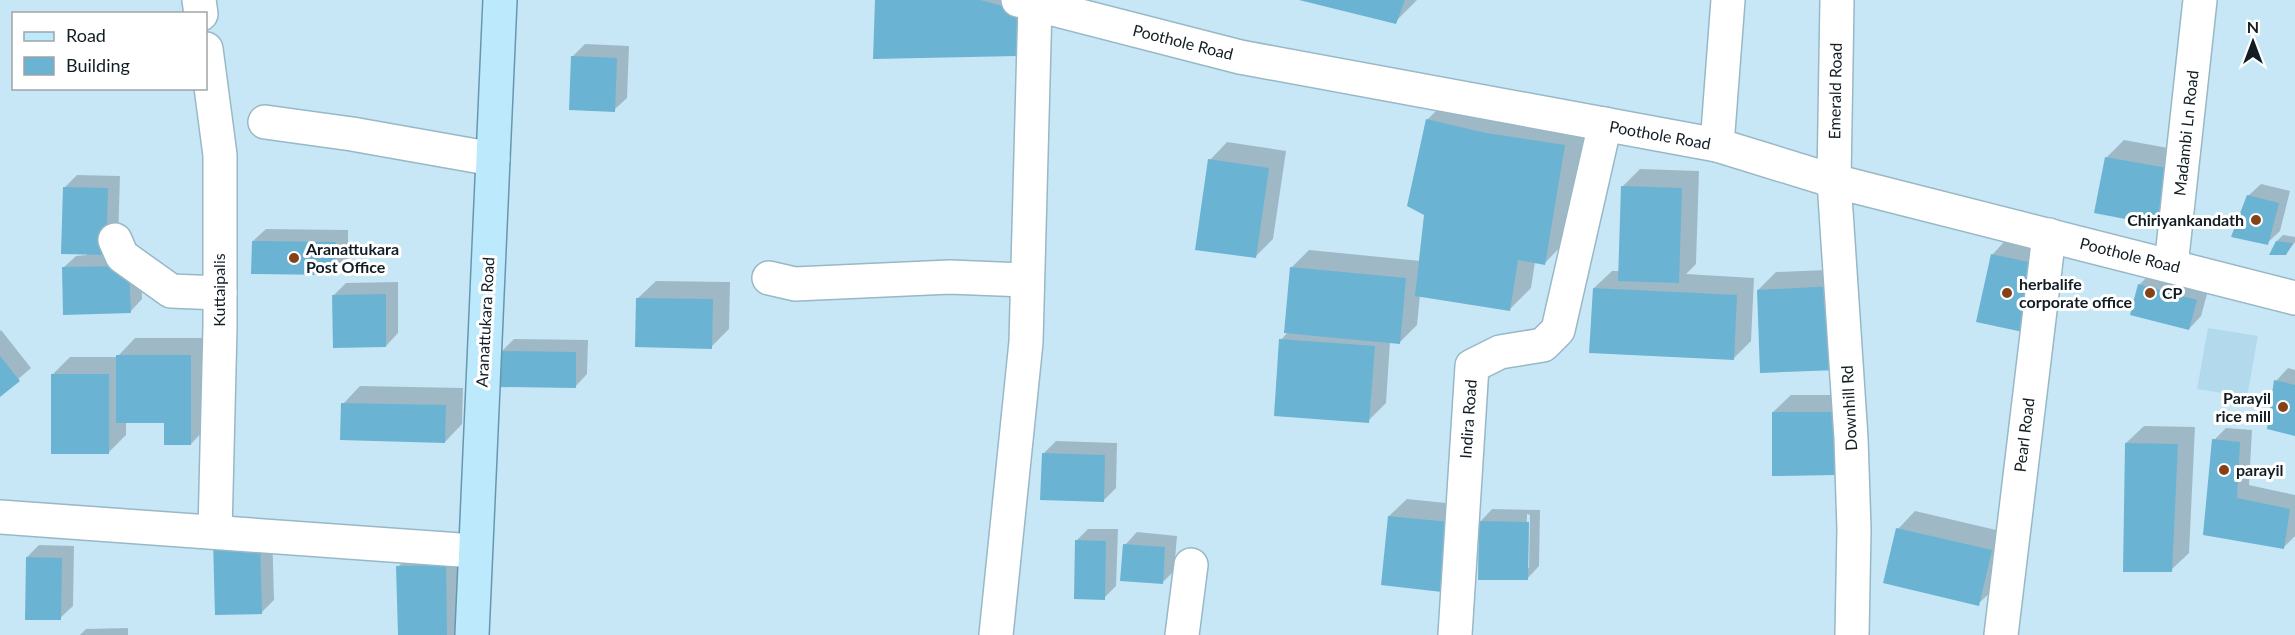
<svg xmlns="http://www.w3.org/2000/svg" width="2295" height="635" viewBox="0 0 2295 635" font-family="Lato,sans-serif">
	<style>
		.built { fill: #b2daec }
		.shadow { fill: #0003; fill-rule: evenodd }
		.building { fill: #6bb3d3 }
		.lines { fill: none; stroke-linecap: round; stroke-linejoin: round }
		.minor-casing { stroke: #98b8c6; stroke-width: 36 }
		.major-casing { stroke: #6598af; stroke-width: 36 }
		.minor { stroke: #fff; stroke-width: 33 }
		.major { stroke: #bde9fc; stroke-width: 33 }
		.poi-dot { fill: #864217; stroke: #fff; stroke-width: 2 }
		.labels { text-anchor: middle; stroke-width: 6; stroke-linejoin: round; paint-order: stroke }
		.street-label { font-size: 16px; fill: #121e23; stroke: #fff }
		.poi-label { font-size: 16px; font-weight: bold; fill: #121e23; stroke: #fff; text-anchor: start }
	</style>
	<rect width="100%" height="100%" fill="#c7e7f7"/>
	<!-- built -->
	<polygon class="built" points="2208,328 2258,336 2247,397 2197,389"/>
	<!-- shadow -->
	<g class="shadow">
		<polygon points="877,0 1035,0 1037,37"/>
		<polygon points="1302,0 1417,0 1395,22"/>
		<polygon points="585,44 629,46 627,98 614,110 572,57"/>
		<polygon points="1449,98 1586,124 1566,241 1545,263 1535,262 1531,288 1509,310 1420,295 1417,325 1399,343 1390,342 1386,403 1368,421 1281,340 1288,332 1291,268 1309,250 1421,261 1426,214 1427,120"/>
		<polygon points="2124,140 2190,152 2179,206 2106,158"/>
		<polygon points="1227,142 1286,151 1273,239 1255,257 1210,160"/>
		<polygon points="1640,169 1699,171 1696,264 1686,274 1754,278 1751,341 1733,359 1594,288 1612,271 1620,271 1622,187"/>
		<polygon points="77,175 120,176 118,241 141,254 142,299 130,312 63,268 76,256 87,255 65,187"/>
		<polygon points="2261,184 2290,191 2280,231 2267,243 2248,196"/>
		<polygon points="266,229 348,230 348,261 335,273 253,241"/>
		<polygon points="2283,235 2295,237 2295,242 2286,254 2277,241"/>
		<polygon points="2004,242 2050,252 2035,318 1992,255"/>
		<polygon points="1851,269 1837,368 1758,290 1776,272"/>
		<polygon points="2152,272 2209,287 2201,316 2189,329 2139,285"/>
		<polygon points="656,281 730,282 729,329 711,347 638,298"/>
		<polygon points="398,282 398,333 386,346 334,295 346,283"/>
		<polygon points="1,330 31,368 0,395 0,331"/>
		<polygon points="135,338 208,338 208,426 191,444 166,422 126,422 126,435 109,452 53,374 70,357 117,357"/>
		<polygon points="514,339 588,340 587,374 575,387 502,351"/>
		<polygon points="2288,368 2295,370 2295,435 2276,381"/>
		<polygon points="360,386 463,388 462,424 445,442 343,404"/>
		<polygon points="1791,395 1855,395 1855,456 1773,412"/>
		<polygon points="2144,426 2195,427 2189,553 2171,570 2126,443"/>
		<polygon points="2226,428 2252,430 2249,485 2295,495 2295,536 2283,548 2205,533 2214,440"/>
		<polygon points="1056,441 1117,443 1116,488 1103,501 1043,454"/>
		<polygon points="1407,499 1466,505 1459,572 1389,516"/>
		<path d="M1492 509 1540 510 1539 566 1527 579 1480 522ZM1527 514 1530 515 1529 568H1526Z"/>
		<polygon points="1915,511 2009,533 1996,587 1978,604 1898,529"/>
		<polygon points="272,528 274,600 261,613 216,614"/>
		<polygon points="1088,529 1118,529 1116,586 1104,598 1076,541"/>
		<polygon points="1137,532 1177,536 1174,571 1162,583 1125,545"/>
		<polygon points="39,545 74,546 73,606 60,618 27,557"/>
		<polygon points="463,548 465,624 454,635 400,635 398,567 415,549"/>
		<polygon points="128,628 128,635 80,635 86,629"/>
	</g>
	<!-- building -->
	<g class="building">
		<polygon points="875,0 980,0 1018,10 1020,56 873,59"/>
		<polygon points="1299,0 1405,0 1396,24"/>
		<polygon points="571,56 617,58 615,112 569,110"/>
		<polygon points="1426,119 1486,133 1565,145 1545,265 1518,260 1510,311 1415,296 1424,215 1407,206"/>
		<polygon points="2105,157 2173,169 2162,226 2094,213"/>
		<polygon points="1208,159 1269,168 1256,258 1195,250"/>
		<polygon points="1621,186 1682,188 1679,283 1618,281"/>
		<polygon points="63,187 108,188 106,255 61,254"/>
		<polygon points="2247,195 2279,203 2268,245 2231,237"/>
		<polygon points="252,241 336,242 336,275 251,274"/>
		<polygon points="2276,241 2293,243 2286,255 2269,255"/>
		<polygon points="1991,254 2038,264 2023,332 1976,322"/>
		<polygon points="129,266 131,313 63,315 62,267"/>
		<polygon points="1290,267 1406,278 1400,344 1284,333"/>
		<polygon points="2138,284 2197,300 2189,330 2130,315"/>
		<polygon points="1834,286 1837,370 1760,373 1757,290"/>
		<polygon points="1593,288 1737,295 1734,360 1589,353"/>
		<polygon points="386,294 386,347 333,348 332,295"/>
		<polygon points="636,298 713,299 712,349 635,347"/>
		<polygon points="1279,339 1375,346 1369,423 1274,416"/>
		<polygon points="500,351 576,352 576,388 500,387"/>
		<polygon points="116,355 191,355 191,445 164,445 164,423 116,423"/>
		<polygon points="0,356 20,381 0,397"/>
		<rect x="51" y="374" width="58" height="80"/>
		<polygon points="2274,380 2295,385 2295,436 2267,429"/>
		<polygon points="341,403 446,405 445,443 340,440"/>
		<polygon points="1772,412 1838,412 1838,475 1772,476"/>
		<polygon points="2212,439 2240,442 2237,498 2290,509 2284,549 2203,535"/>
		<polygon points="2125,443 2178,444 2172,572 2123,572"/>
		<polygon points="1042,453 1105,455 1104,502 1040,500"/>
		<polygon points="1388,516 1449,522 1442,592 1381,585"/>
		<polygon points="1479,521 1529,522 1528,580 1478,580"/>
		<polygon points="1896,528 1992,550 1979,606 1883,583"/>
		<polygon points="260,539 262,614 215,615 213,540"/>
		<polygon points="1075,540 1106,541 1105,600 1074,599"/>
		<polygon points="1123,544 1165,547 1163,584 1120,581"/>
		<polygon points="26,557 62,558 61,620 25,620"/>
		<polygon points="446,565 447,635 398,635 396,566"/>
	</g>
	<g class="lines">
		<!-- minor casing -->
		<g class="minor-casing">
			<g id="minor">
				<polyline points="199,0 201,14"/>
				<polyline points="1018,0 1240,57 1717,145 1834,181 2295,298"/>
				<polyline points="1837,0 1834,181 1851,438 1854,529 1852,635"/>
				<polyline points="206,49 220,155 220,327 215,532"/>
				<polyline points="265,122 352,134 493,159"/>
				<polyline points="1717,145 1728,0"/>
				<polyline points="115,240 122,256 171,291 220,293"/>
				<polyline points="2171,266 2200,0"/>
				<polyline points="769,278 795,284 950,277 1027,280"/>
				<polyline points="0,517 474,551"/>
				<polyline points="996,635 1026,342 1035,5"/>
				<polyline points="1182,635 1191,565"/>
				<polyline points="1455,635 1472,366 1500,352 1543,345 1558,330 1605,124"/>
				<polyline points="2001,635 2049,235"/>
			</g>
		</g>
		<!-- major casing -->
		<g class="major-casing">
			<polyline id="major" points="472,635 500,0"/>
		</g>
		<!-- minor -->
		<use href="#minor" class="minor"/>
		<!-- major -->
		<use href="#major" class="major"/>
	</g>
	<!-- markers -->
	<g class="poi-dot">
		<circle cx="2256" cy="220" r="6"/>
		<circle cx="294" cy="258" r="6"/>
		<circle cx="2007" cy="293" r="6"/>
		<circle cx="2150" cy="293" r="6"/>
		<circle cx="2283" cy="407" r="6"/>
		<circle cx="2224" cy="470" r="6"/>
	</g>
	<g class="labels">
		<!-- street labels -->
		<g class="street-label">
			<text transform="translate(1183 42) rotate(14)" y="6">Poothole Road</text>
			<text transform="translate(1835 91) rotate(-89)" y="6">Emerald Road</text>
			<text transform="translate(2186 133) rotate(-84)" y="6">Madambi Ln Road</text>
			<text transform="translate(1660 135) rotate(10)" y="6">Poothole Road</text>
			<text transform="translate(2130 255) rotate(14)" y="6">Poothole Road</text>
			<text transform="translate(219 290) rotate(-90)" y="6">Kuttaipalis</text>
			<text transform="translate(485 322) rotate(-87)" y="6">Aranattukara Road</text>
			<text transform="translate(1849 408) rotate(-93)" y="6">Downhill Rd</text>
			<text transform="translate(1468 419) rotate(-86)" y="6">Indira Road</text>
			<text transform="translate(2024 435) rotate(-83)" y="6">Pearl Road</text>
		</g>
		<!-- poi labels -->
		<g class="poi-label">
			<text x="2244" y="226" text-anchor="end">Chiriyankandath</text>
			<text x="306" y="255">Aranattukara<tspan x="306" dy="18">Post Office</tspan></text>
			<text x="2019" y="290">herbalife<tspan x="2019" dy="18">corporate office</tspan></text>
			<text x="2162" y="299">CP</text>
			<text x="2271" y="404" text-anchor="end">Parayil<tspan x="2271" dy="18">rice mill</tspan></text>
			<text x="2236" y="476">parayil</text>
		</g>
	</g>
	<!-- legend -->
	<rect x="12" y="12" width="195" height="78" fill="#ffffff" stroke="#a0a5a7" stroke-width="1.5"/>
	<rect x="24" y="32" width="30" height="9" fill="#bde9fc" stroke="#a0a5a7" stroke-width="1.5"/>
	<text x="66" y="42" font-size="18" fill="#121e23">Road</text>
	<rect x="24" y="57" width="30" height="18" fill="#6bb3d3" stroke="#a0a5a7" stroke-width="1.5"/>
	<text x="66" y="72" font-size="18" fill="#121e23">Building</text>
	<!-- north arrow -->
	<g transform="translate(2253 42)" stroke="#ffffff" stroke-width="4.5" paint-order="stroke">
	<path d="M0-4.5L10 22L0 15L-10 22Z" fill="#121e23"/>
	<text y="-9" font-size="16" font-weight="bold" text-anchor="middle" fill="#121e23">N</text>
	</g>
</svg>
